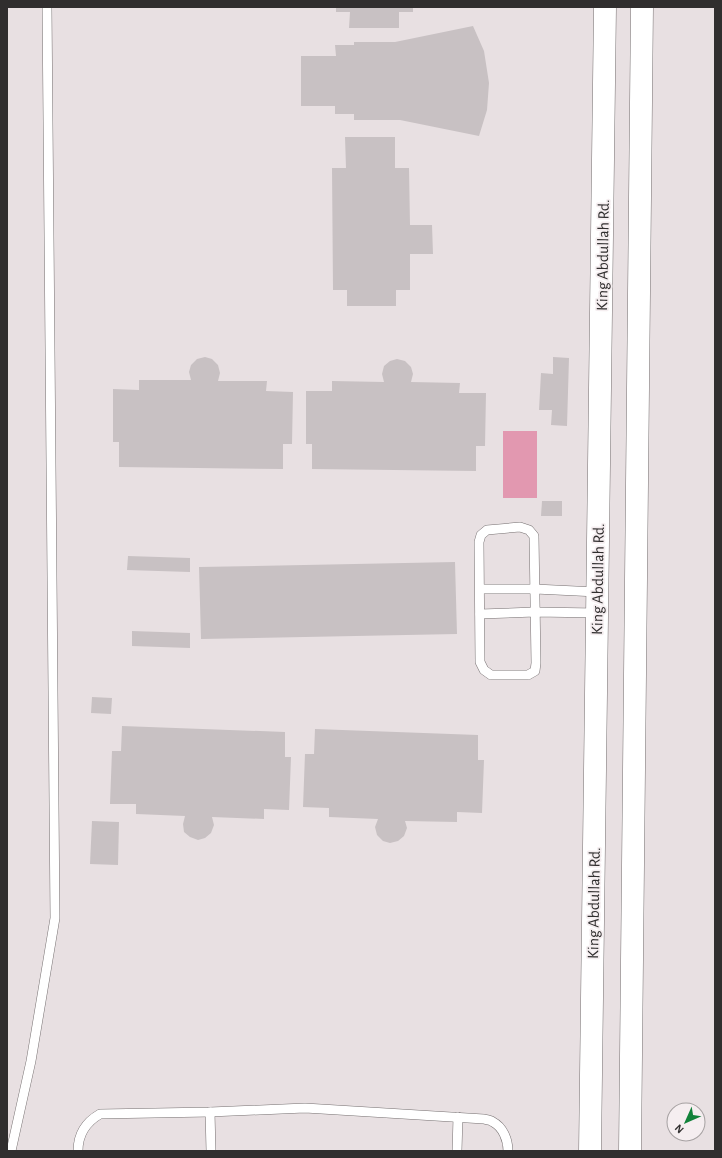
<svg xmlns="http://www.w3.org/2000/svg" width="722" height="1158" viewBox="0 0 722 1158" font-family="'Alegreya Sans',sans-serif">
	<style>
		.green { fill: #e298b0 }
		.building { fill: #c8c1c3 }
		.lines { fill: none; stroke-linecap: round; stroke-linejoin: round }
		.service-casing { stroke: #767071; stroke-width: 10 }
		.trunk-casing { stroke: #767071; stroke-width: 23 }
		.service { stroke: #fff; stroke-width: 9 }
		.trunk { stroke: #fff; stroke-width: 22 }
		.labels { text-anchor: middle; stroke-width: 3.5; stroke-linejoin: round; paint-order: stroke }
		.street-label { font-size: 16px; fill: #302e2e; stroke: #f5eef0 }
	</style>
	<rect width="100%" height="100%" fill="#e8e0e2"/>
	<!-- green -->
	<g class="green">
		<polygon points="715,132 715,508 714,508"/>
		<rect x="503" y="431" width="34" height="67"/>
	</g>
	<!-- building -->
	<g class="building">
		<polygon points="336,7 413,7 413,12 399,12 399,28 349,28 350,12 336,12"/>
		<polygon points="473,26 484,51 489,83 487,110 479,136 400,120 354,120 354,114 335,114 335,106 301,106 301,56 336,56 335,45 354,45 354,42 395,42"/>
		<polygon points="345,137 395,137 395,168 409,168 410,225 432,225 433,254 410,254 410,290 396,290 396,306 347,306 347,290 333,290 332,168 346,168"/>
		<polygon points="205,357 212,359 218,365 220,373 218,381 267,381 266,391 293,392 292,444 283,444 283,469 119,467 119,442 113,442 113,389 139,390 139,380 191,380 189,372 191,365 197,359"/>
		<polygon points="553,357 569,358 567,426 551,425 552,410 539,410 541,373 553,374"/>
		<polygon points="397,359 405,361 411,367 413,374 411,382 460,383 459,393 486,393 485,446 476,446 476,471 312,469 312,444 306,444 306,391 332,391 332,381 384,382 382,374 384,366 390,361"/>
		<polygon points="542,501 562,501 562,516 541,516"/>
		<polygon points="128,556 190,558 190,572 127,570"/>
		<polygon points="455,562 457,634 201,639 199,567"/>
		<polygon points="132,631 190,633 190,648 132,646"/>
		<polygon points="92,697 112,698 111,714 91,713"/>
		<polygon points="122,726 285,732 285,757 291,757 289,810 264,809 264,819 212,817 214,825 211,833 205,838 198,840 190,837 184,832 183,824 185,816 136,814 136,804 110,804 112,751 121,751"/>
		<polygon points="315,729 478,735 478,760 484,760 482,813 457,812 457,822 405,821 407,828 404,836 398,841 390,843 383,841 377,835 375,827 378,819 329,817 329,808 303,807 305,754 314,754"/>
		<polygon points="92,821 119,822 118,865 90,864"/>
	</g>
	<g class="lines">
		<!-- service casing -->
		<g class="service-casing">
			<g id="service">
				<polygon points="520,527 529,530 534,536 536,663 535,671 528,675 491,675 484,670 480,662 479,542 481,535 487,530"/>
				<polyline points="480,589 535,589 597,592"/>
				<polyline points="480,614 535,612 597,613"/>
				<polyline points="210,1112 211,1151"/>
				<polyline points="11,1151 31,1061 55,918 47,7"/>
				<path d="M78 1151C78 1134 86 1122 100 1114L210 1112 305 1108 484 1119C487 1120 491 1120 493 1122 503 1127 508 1140 508 1151"/>
				<polyline points="457,1151 458,1117"/>
			</g>
		</g>
		<!-- trunk casing -->
		<g class="trunk-casing">
			<g id="trunk">
				<polyline points="590,1151 605,7"/>
				<polyline points="630,1151 642,7"/>
			</g>
		</g>
		<!-- service -->
		<use href="#service" class="service"/>
		<!-- trunk -->
		<use href="#trunk" class="trunk"/>
	</g>
	<g class="labels">
		<!-- street labels -->
		<g class="street-label">
			<text transform="translate(602 255) rotate(-89)" y="6">King Abdullah Rd.</text>
			<text transform="translate(597 579) rotate(-89)" y="6">King Abdullah Rd.</text>
			<text transform="translate(593 903) rotate(-89)" y="6">King Abdullah Rd.</text>
		</g>
	</g>
	<!-- border -->
	<rect width="722" height="1158" fill="none" stroke="#302e2e" stroke-width="16"/>
	<!-- north arrow -->
	<g transform="translate(686 1122) rotate(225)"><circle r="19" fill="#f5eef0" stroke="#a6a1a2"/>
	<path d="M0-3L7 15L0 10L-7 15Z" fill="#12823a"/>
	<text y="-6" font-size="11" font-weight="bold" text-anchor="middle" fill="#302e2e">N</text>
	</g>
</svg>
